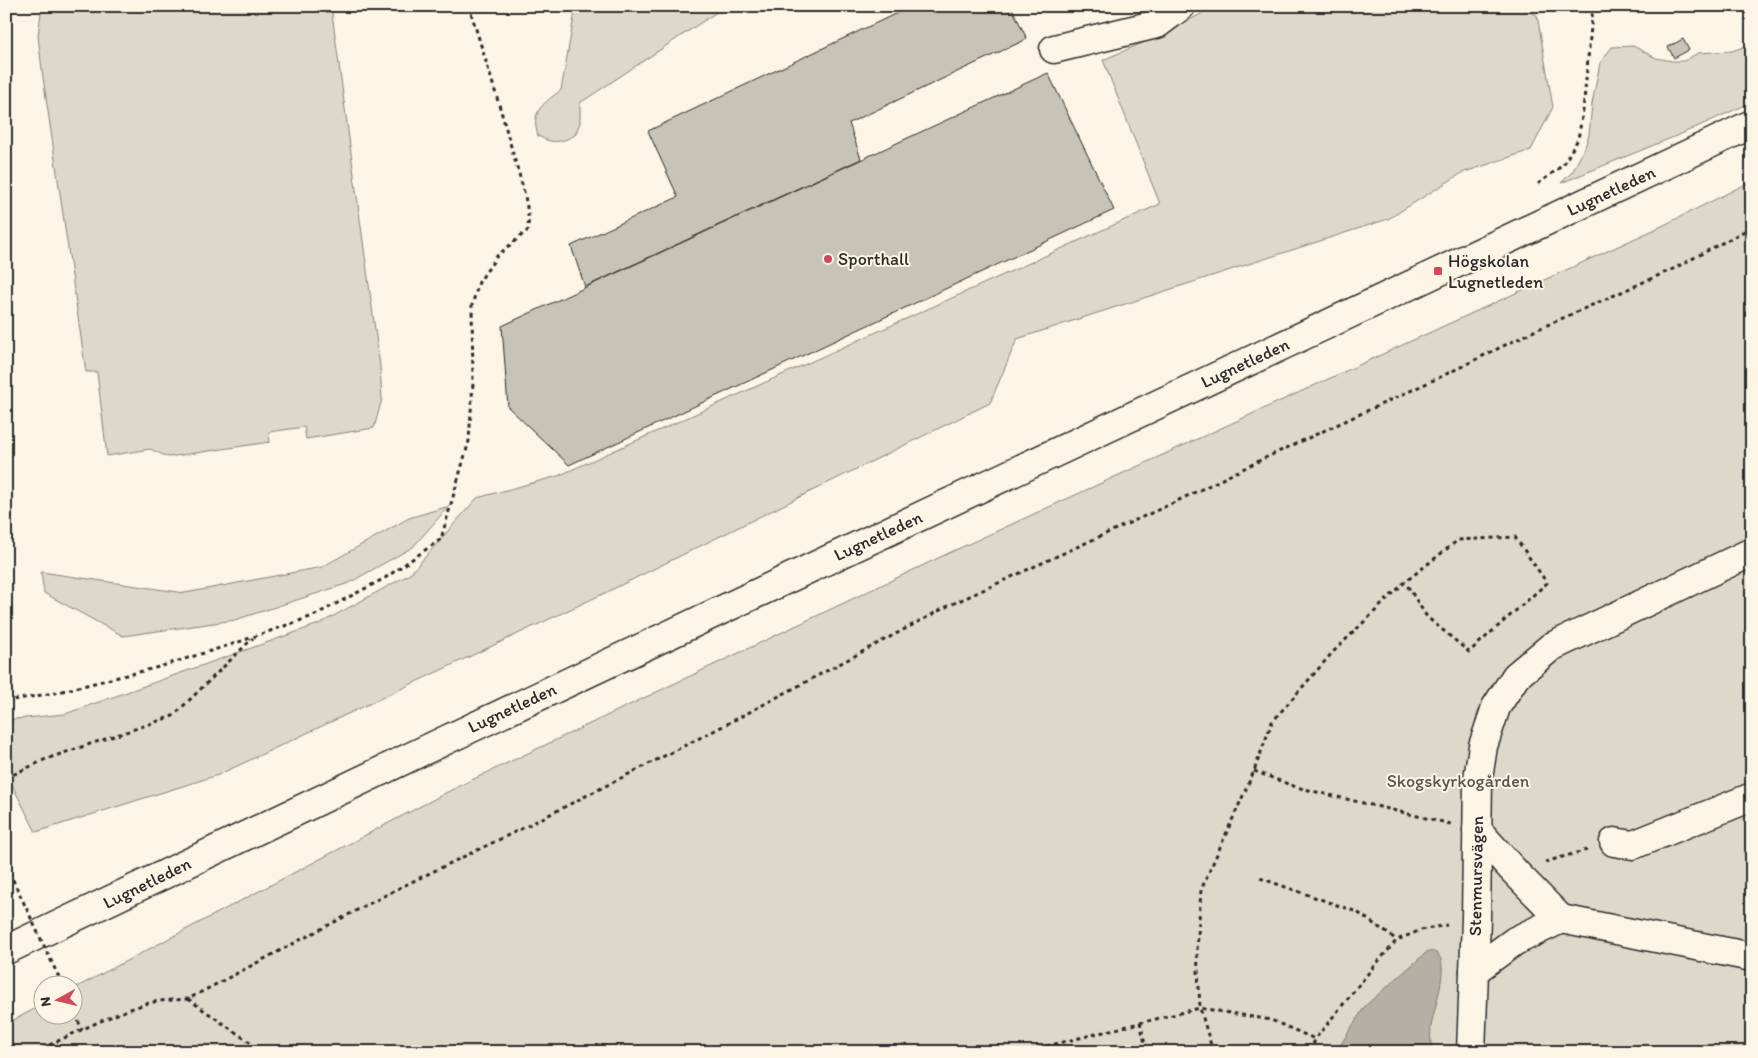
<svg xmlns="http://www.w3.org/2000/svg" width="1758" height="1058" viewBox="0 0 1758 1058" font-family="Itim,sans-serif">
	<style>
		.green { fill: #ded8ca; stroke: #84827a }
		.water { fill: #b4b0a5; stroke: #7d7b74 }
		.building { fill: #c8c3b7; stroke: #2b2b2b }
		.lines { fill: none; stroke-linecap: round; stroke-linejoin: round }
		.minor-casing { stroke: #2b2b2b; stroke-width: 31 }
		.highway-casing { stroke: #2b2b2b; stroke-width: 31 }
		.path { stroke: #2b2b2b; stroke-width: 3; stroke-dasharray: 4 4; stroke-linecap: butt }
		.minor { stroke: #fcf5e5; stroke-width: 28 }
		.highway { stroke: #fcf5e5; stroke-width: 28 }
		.path-bridge { stroke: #2b2b2b; stroke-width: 3; stroke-dasharray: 4 4; stroke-linecap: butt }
		.poi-dot { fill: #d1495b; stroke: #fcf5e5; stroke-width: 2 }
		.labels { text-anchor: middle; stroke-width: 4; stroke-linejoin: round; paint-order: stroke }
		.street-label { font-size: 18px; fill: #2b2b2b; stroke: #fcf5e5 }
		.poi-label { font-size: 18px; fill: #2b2b2b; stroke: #fcf5e5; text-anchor: start }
		.park-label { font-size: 18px; fill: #585653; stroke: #fcf5e5 }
	</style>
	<rect width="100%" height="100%" fill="#fcf5e5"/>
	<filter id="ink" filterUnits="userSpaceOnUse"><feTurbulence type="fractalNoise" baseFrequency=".02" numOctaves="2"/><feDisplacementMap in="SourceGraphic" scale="10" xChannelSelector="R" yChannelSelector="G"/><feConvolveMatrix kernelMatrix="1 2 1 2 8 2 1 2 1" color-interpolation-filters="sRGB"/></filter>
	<g filter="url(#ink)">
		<!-- green -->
		<g class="green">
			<polygon points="42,6 331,6 380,366 382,399 374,428 306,439 304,427 269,432 270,442 168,457 150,449 107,456 97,372 86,372 42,70 38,35"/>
			<path d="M576 6H726L580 103V123L575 135C560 143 553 144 538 136 530 111 543 104 561 90Z"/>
			<polygon points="1216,6 1516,6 1537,15 1553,107 1531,150 1462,173 1388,219 1017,339 990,403 609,591 218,775 36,832 6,773 6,720 65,714 319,624 410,574 477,498 558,476 1160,204 1103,60 1161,35"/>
			<polygon points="1752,44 1752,102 1681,134 1561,183 1573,171 1585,147 1589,135 1592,104 1600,63 1612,47 1633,46 1656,58 1672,61 1684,61 1698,53 1732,51"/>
			<polygon points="1752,181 1752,1052 6,1052 6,1024 42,1005 42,1016 72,1016 73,989 459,786 951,552 1662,226"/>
			<polygon points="449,506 413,547 349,583 235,620 123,636 44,593 41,572 185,593 322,567 409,518"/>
		</g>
		<!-- water -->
		<path class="water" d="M1428 951C1430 951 1435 952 1436 953 1452 962 1432 1013 1431 1028 1430 1036 1431 1044 1432 1052H1338L1341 1044 1365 1006Z"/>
		<!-- building -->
		<g class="building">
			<polygon points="912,6 1011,6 1027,39 849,123 861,159 585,287 571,246 678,197 648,131"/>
			<polygon points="1683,39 1689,50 1674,58 1668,47"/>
			<polygon points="1048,73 1114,210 569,465 508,407 502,326"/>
		</g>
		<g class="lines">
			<!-- minor casing -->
			<g class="minor-casing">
				<g id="minor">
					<polyline points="1054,49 1157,24 1181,6"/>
					<polyline points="1477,830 1514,871 1561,919"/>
					<polyline points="1614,842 1633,845 1752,797"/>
					<polyline points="1474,971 1515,941 1561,919 1752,957"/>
					<polyline points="1471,1052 1476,919 1478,779 1483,746 1496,707 1516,676 1551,647 1752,552"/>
				</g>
			</g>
			<!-- highway casing -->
			<g class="highway-casing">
				<polyline id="highway" points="6,950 448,739 1752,124"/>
			</g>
			<!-- path -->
			<g class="path">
				<polyline points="1538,184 1563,165 1578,139 1583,111 1593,6"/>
				<path d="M6 701 54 693 159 667 236 643 313 616 385 578 441 539 469 441 473 383 472 305 479 282 497 256 528 230C530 205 520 178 513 154 500 105 484 56 469 6"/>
				<polyline points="1254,771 1296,787 1451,824"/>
				<polyline points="6,778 46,759 173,716 253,638"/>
				<polyline points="1545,862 1587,850"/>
				<polyline points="1260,878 1357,912 1397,940"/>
				<polyline points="188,999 251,1043 259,1052"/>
				<polyline points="72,1006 82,1030"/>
				<polyline points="1140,1022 1147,1052"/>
				<path d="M35 1052C71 1035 111 1014 149 1003 161 1000 175 1000 188 999L401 887 523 828 727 724 948 606 1173 503 1265 458 1438 378 1536 330 1673 269 1752 227"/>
				<polyline points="854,1052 869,1047 871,1052"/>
				<polyline points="1023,1052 1200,1008 1271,1020 1315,1039"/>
				<polyline points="1213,1052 1200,1008 1197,951 1201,890 1254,771 1272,722 1333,652 1405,582 1458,540 1515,537 1547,583 1469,652 1427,617 1405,582"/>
				<polyline points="1311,1052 1315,1039 1375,965 1397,940 1421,930 1447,925"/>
			</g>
			<!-- minor -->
			<use href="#minor" class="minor"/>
			<!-- highway -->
			<use href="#highway" class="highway"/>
			<!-- path-bridge -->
			<polyline class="path-bridge" points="6,865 63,986"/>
		</g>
	</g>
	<!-- markers -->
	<g class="poi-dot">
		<circle cx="828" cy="259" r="5"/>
		<rect x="1433" y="266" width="10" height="10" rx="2.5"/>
	</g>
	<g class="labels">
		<!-- street labels -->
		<g class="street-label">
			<text transform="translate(1611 191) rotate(-25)" y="6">Lugnetleden</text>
			<text transform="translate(1245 363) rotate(-25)" y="6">Lugnetleden</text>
			<text transform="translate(878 536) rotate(-25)" y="6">Lugnetleden</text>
			<text transform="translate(512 708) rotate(-25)" y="6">Lugnetleden</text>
			<text transform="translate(1476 876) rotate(-89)" y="6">Stenmursvägen</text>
			<text transform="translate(147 883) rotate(-26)" y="6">Lugnetleden</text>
		</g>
		<!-- poi labels -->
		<g class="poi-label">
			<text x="838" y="265">Sporthall</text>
			<text x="1448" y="267">Högskolan<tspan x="1448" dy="21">Lugnetleden</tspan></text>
		</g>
		<!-- park labels -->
		<g class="park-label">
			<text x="1458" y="787">Skogskyrkogården</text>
		</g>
	</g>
	<!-- margin -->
	<rect width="1758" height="1058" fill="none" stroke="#fcf5e5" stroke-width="25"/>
	<rect x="12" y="12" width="1733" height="1033" fill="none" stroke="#2b2b2b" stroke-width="2" filter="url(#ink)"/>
	<!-- north arrow -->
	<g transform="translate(58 1000) rotate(262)"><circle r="24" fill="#fcf5e5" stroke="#a8a49b"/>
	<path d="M0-4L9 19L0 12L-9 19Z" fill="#d1495b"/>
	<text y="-8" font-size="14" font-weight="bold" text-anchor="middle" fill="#2b2b2b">N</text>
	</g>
</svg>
